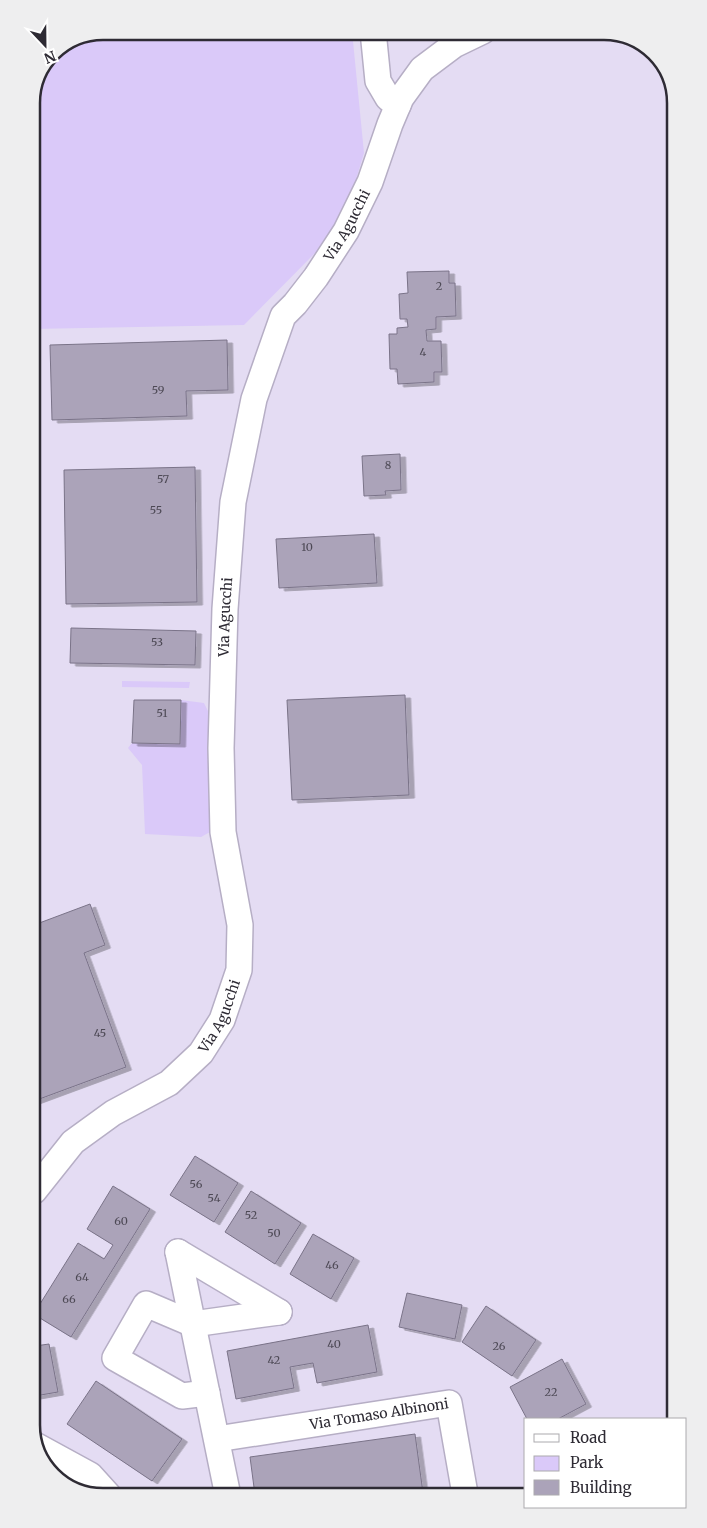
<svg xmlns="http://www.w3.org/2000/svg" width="707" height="1528" viewBox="0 0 707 1528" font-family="Merriweather,serif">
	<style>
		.green { fill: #dac9f9 }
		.building { fill: #aba3b9; stroke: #7a7388; filter: url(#shadow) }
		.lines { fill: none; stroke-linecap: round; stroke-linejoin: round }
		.minor-casing { stroke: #b6aec5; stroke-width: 28 }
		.minor { stroke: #fff; stroke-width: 25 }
		.labels { text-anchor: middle; stroke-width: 4; stroke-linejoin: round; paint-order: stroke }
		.number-label { font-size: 11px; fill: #4d4955 }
		.street-label { font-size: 14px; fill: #2e2b34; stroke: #fff }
		.rim { fill: none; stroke: #2e2b34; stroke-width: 2.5 }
	</style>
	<defs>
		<filter id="shadow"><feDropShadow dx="5.5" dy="3" stdDeviation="0" flood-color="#0004"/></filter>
	</defs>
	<rect width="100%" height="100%" fill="#e4dcf3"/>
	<!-- green -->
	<g class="green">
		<polygon points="103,31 352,31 364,153 349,203 322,246 244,325 32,329 31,98 52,52"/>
		<polygon points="122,681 190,682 189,688 122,687"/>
		<polygon points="181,700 204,703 208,711 210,832 201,837 145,834 142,765 128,748 132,743 180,744"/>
	</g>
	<!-- building -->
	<g class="building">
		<polygon points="449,271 449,283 455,283 456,316 436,317 436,329 426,330 427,341 441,341 442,372 434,372 434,382 398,384 397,369 390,369 389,334 397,334 397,328 408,327 407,319 400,319 399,294 408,293 407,272"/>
		<polygon points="227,340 228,390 186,391 187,416 52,420 50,345"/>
		<polygon points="400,454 401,490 385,491 386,495 364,496 362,456"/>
		<polygon points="195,467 197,602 66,604 64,470"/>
		<polygon points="374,534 377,583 279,588 276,539"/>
		<polygon points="71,628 196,631 195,665 70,663"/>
		<polygon points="405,695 409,795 292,800 287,700"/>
		<polygon points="134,700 181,700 180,744 132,743"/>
		<polygon points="90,904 105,945 84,953 126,1067 34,1101 34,925"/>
		<polygon points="195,1156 238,1183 214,1222 170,1195"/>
		<polygon points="113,1186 150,1209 71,1337 35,1315 35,1312 78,1243 104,1259 113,1245 87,1229"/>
		<polygon points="251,1191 301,1223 275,1264 225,1232"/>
		<polygon points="313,1234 354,1258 331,1299 290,1274"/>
		<polygon points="407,1293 462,1305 455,1339 399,1327"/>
		<polygon points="486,1306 536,1340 512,1376 462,1342"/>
		<polygon points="368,1325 377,1372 317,1383 313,1363 290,1367 294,1388 236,1399 227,1351"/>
		<polygon points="49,1344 58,1392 35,1396 35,1346"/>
		<polygon points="562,1359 586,1404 558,1419 527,1419 510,1387"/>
		<polygon points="96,1381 182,1439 152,1481 67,1424"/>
		<polygon points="415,1434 423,1493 413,1494 255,1495 250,1457"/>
	</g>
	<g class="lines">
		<!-- minor casing -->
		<g class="minor-casing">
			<g id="minor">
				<polyline points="373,31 378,81 388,98 398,105"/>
				<path id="s1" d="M34 1191 73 1142 113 1113 169 1083 201 1053 222 1020 239 970 240 925 223 832 221 748 225 609 233 502 254 399 283 316 295 304 316 277 346 231 370 182 390 124 401 98 422 69 454 45 483 31"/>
				<polyline points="178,1252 228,1496"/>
				<polyline points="178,1252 279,1312"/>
				<polyline points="207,1393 182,1396 115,1358 146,1304 193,1324 279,1312"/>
				<path id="s2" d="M217 1439 449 1403 465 1494"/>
				<polyline points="35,1445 90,1475 109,1496"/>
			</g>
		</g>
		<!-- minor -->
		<use href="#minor" class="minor"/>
	</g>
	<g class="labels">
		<!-- number labels -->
		<g class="number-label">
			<text x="439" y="290">2</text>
			<text x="423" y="356">4</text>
			<text x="158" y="394">59</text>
			<text x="388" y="469">8</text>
			<text x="163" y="483">57</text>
			<text x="156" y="514">55</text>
			<text x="307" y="551">10</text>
			<text x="157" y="646">53</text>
			<text x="162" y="717">51</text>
			<text x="100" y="1037">45</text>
			<text x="196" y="1188">56</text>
			<text x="214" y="1202">54</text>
			<text x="251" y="1219">52</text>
			<text x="121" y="1225">60</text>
			<text x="274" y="1237">50</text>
			<text x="332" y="1269">46</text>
			<text x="82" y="1281">64</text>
			<text x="69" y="1303">66</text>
			<text x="334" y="1348">40</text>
			<text x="499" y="1350">26</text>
			<text x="274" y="1364">42</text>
			<text x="551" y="1396">22</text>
		</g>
		<!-- street labels -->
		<g class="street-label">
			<text dy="5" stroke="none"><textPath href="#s1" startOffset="1086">Via Agucchi</textPath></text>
			<text dy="5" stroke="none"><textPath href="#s1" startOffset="666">Via Agucchi</textPath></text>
			<text dy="5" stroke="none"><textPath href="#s1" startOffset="261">Via Agucchi</textPath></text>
			<text dy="5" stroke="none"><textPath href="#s2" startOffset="164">Via Tomaso Albinoni</textPath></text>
		</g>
	</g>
	<!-- crop -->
	<path d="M0 0H707V1528H0ZM103 40H604A63 63 0 0 1 667 103V1425A63 63 0 0 1 604 1488H103A63 63 0 0 1 40 1425V103A63 63 0 0 1 103 40Z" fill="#eeeeef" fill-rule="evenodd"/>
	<path class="rim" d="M103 40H604A63 63 0 0 1 667 103V1425A63 63 0 0 1 604 1488H103A63 63 0 0 1 40 1425V103A63 63 0 0 1 103 40Z"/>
	<!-- legend -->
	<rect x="524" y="1418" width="162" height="90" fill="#ffffff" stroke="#abaaae"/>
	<rect x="534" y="1434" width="25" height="8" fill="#ffffff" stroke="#abaaae"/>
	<text x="570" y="1443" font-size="15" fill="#2e2b34">Road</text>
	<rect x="534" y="1456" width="25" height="15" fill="#dac9f9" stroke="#abaaae"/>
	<text x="570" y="1468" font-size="15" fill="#2e2b34">Park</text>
	<rect x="534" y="1480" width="25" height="15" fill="#aba3b9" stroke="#abaaae"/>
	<text x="570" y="1493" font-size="15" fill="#2e2b34">Building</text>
	<!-- north arrow -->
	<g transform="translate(45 45) rotate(158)" stroke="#ffffff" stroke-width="4" paint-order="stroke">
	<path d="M0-4L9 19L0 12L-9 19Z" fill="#2e2b34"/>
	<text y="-8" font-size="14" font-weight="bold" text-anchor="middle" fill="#2e2b34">N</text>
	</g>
</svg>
